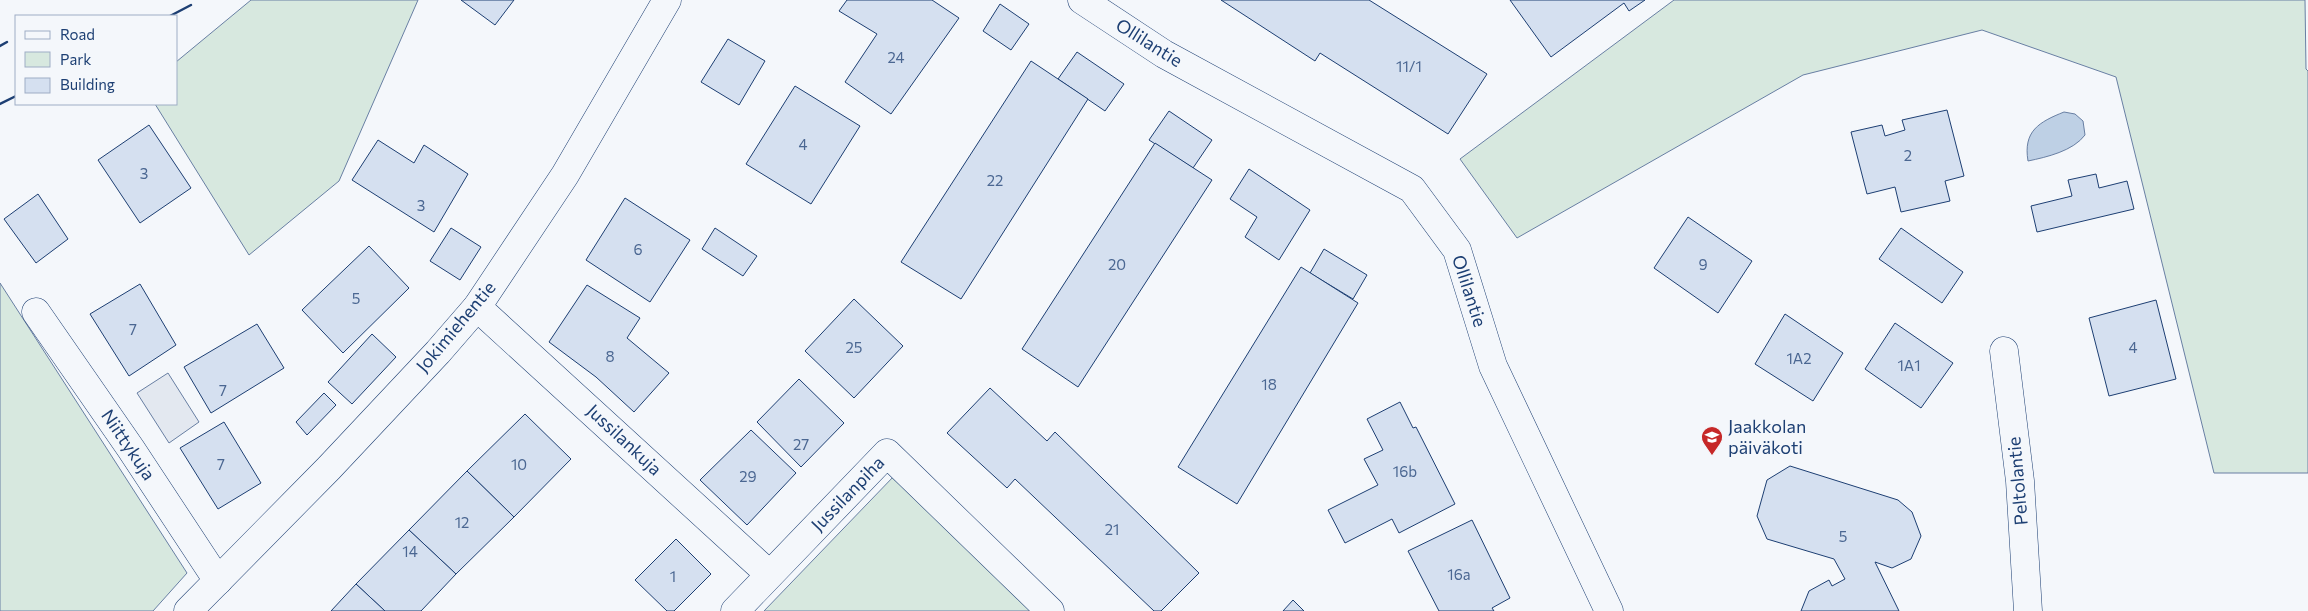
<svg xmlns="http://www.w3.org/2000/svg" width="2308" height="611" viewBox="0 0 2308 611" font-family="Commissioner,sans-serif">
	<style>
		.green { fill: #d7e8df; stroke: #687fa3 }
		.parking { fill: #e3e8f0; stroke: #687fa3 }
		.water { fill: #bed0e5; stroke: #687fa3 }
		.building { fill: #d5e0f0; stroke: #1d3f73 }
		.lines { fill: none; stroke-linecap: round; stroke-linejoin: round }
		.minor-casing { stroke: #1d3f73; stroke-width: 29 }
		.minor { stroke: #f4f7fb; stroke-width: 28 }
		.wall { stroke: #1d3f73; stroke-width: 2.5 }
		.labels { text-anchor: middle; stroke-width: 4; stroke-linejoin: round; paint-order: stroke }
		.number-label { font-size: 15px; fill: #4b6792 }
		.street-label { font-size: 18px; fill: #1d3f73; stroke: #f4f7fb }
		.poi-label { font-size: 18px; fill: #1d3f73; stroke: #f4f7fb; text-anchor: start }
	</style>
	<rect width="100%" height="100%" fill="#f4f7fb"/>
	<!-- green -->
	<g class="green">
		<polygon points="251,0 418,0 339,181 249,255 155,104 176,104 176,62"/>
		<polygon points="1674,0 2305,0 2306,69 2308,71 2308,473 2214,473 2116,77 1982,30 1803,75 1517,238 1460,159"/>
		<polygon points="0,283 187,573 153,611 0,611"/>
		<polygon points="895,475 1031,611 764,611"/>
	</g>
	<!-- parking -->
	<polygon class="parking" points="168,373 199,422 169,443 137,393"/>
	<!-- water -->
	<path class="water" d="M2064 112 2075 114 2083 121 2085 135C2073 151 2047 157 2028 161 2023 131 2039 122 2064 112Z"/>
	<!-- building -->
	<g class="building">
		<polygon points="461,0 514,0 495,25"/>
		<polygon points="847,0 932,0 959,18 891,114 845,82 877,34 839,11"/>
		<polygon points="1221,0 1369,0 1487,74 1448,134 1320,53 1315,61"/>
		<polygon points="1510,0 1645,0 1629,11 1624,3 1551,57"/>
		<polygon points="1000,4 1029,24 1011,50 983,31"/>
		<polygon points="728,39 765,61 739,105 701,82"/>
		<polygon points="1077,52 1124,84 1105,111 1058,79"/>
		<polygon points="1031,61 1088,99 961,299 901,262"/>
		<polygon points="795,86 860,126 811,204 746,164"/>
		<polygon points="1947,110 1964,176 1945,181 1950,201 1901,212 1895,187 1867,194 1851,132 1882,125 1885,136 1905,130 1902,120"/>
		<polygon points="1169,111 1212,140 1193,168 1149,140"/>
		<polygon points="149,125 191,188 140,223 98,160"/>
		<polygon points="378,140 414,163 424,145 468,174 434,232 352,180"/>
		<polygon points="1155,143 1212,180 1078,387 1022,349"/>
		<polygon points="1249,169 1310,210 1279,260 1245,237 1257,217 1230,199"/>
		<polygon points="2096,174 2099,188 2127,181 2134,209 2037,232 2031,206 2072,196 2068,180"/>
		<polygon points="38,194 68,239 36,263 4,219"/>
		<polygon points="625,198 690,240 650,302 586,260"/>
		<polygon points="1688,217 1752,261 1718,313 1654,268"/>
		<polygon points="451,228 481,247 460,280 430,261"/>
		<polygon points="715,228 757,256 743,276 702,249"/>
		<polygon points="1901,228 1963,272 1942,303 1879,259"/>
		<polygon points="369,246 409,288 343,353 302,310"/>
		<polygon points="1324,249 1367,275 1353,299 1310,273"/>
		<polygon points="1301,267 1358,303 1237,504 1178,467"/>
		<polygon points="140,284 176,345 129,376 90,314"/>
		<polygon points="587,285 640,318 627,338 669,373 634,412 596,377 549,342"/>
		<polygon points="854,299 903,346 854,398 805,351"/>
		<polygon points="2156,300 2176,379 2109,396 2089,318"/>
		<polygon points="1785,314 1843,353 1813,401 1755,364"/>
		<polygon points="1895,323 1953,363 1921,408 1865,369"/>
		<polygon points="257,324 284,368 211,413 184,367"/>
		<polygon points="372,334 396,357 352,404 328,382"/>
		<polygon points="799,379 844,423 801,467 757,422"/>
		<polygon points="990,388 1047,441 1055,432 1199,573 1161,611 1154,611 1015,479 1007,488 947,433"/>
		<polygon points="324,393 336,405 307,435 296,422"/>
		<polygon points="1400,402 1413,428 1416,427 1455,504 1399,533 1392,519 1345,543 1328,510 1378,485 1364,459 1383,450 1367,419"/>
		<polygon points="525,414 571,459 514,517 467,471"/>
		<polygon points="224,422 261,483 218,509 180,448"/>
		<polygon points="751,430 796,473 747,525 700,480"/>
		<polygon points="1790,466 1898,500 1912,512 1921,536 1911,559 1892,568 1875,562 1899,611 1801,611 1809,591 1829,580 1832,586 1845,579 1834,559 1767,539 1757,516 1767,480"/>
		<polygon points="467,471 514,517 456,574 409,530"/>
		<polygon points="1472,520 1510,598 1492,608 1494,611 1439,611 1408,551"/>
		<polygon points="409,530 456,574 421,611 385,611 356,584"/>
		<polygon points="676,539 711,574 674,611 667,611 635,580"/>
		<polygon points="356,584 385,611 331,611"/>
		<polygon points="1293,600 1304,611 1283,611"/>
	</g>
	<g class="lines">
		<!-- minor casing -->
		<g class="minor-casing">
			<g id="minor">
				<polyline points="1082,0 1164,54 1412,189 1457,250 1493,366 1609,611"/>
				<polyline points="477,307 769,574"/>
				<polyline points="36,312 131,449 218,581"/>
				<polyline points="2004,351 2020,481 2028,611"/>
				<polyline points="188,611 329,468 438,352 477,307 565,175 667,0"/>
				<polyline points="735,611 887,453 1050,611"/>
			</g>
		</g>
		<!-- minor -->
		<use href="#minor" class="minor"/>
		<!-- wall -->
		<g class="wall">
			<polyline points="170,16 191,5"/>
			<polyline points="0,46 7,42"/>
			<polyline points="0,104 16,96"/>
		</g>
	</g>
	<!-- icons -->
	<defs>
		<g id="school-pin" transform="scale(1.125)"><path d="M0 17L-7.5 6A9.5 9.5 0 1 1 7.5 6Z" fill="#c62828" stroke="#f4f7fb"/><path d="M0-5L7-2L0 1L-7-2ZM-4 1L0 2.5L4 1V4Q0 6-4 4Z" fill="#fff"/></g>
	</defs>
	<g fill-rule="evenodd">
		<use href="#school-pin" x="1712" y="437"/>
	</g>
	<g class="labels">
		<!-- number labels -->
		<g class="number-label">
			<text x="896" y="63">24</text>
			<text x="1409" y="72">11/1</text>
			<text x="803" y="150">4</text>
			<text x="1908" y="161">2</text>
			<text x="144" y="179">3</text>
			<text x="995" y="186">22</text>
			<text x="421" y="211">3</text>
			<text x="638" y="255">6</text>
			<text x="1117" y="270">20</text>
			<text x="1703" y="270">9</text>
			<text x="356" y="304">5</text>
			<text x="133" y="335">7</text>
			<text x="854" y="353">25</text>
			<text x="2133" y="353">4</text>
			<text x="610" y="362">8</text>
			<text x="1799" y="364">1A2</text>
			<text x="1909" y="371">1A1</text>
			<text x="1269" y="390">18</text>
			<text x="223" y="396">7</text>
			<text x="801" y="450">27</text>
			<text x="221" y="470">7</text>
			<text x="519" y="470">10</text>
			<text x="1405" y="477">16b</text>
			<text x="748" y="482">29</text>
			<text x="462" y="528">12</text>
			<text x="1112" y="535">21</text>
			<text x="1843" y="542">5</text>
			<text x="410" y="557">14</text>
			<text x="1459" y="580">16a</text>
			<text x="673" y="582">1</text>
		</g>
		<!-- street labels -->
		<g class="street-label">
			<text transform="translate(1149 43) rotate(32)" y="6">Ollilantie</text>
			<text transform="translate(1469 291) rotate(72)" y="6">Ollilantie</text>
			<text transform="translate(456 327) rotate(-50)" y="6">Jokimiehentie</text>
			<text transform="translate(624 440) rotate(43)" y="6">Jussilankuja</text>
			<text transform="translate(128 445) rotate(56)" y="6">Niittykuja</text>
			<text transform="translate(2018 481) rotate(-95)" y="6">Peltolantie</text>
			<text transform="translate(848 494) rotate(-46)" y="6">Jussilanpiha</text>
		</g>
		<!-- poi labels -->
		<g class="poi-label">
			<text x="1728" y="433">Jaakkolan<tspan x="1728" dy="21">päiväkoti</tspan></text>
		</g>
	</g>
	<!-- legend -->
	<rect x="15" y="15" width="162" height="90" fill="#f4f7fb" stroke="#9eadc5"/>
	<rect x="25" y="31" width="25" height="8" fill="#f4f7fb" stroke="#9eadc5"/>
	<text x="60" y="40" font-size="15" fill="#1d3f73">Road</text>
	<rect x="25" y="52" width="25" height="15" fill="#d7e8df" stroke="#9eadc5"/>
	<text x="60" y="65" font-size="15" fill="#1d3f73">Park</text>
	<rect x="25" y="78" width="25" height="15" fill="#d5e0f0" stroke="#9eadc5"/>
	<text x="60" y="90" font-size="15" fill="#1d3f73">Building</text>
</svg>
